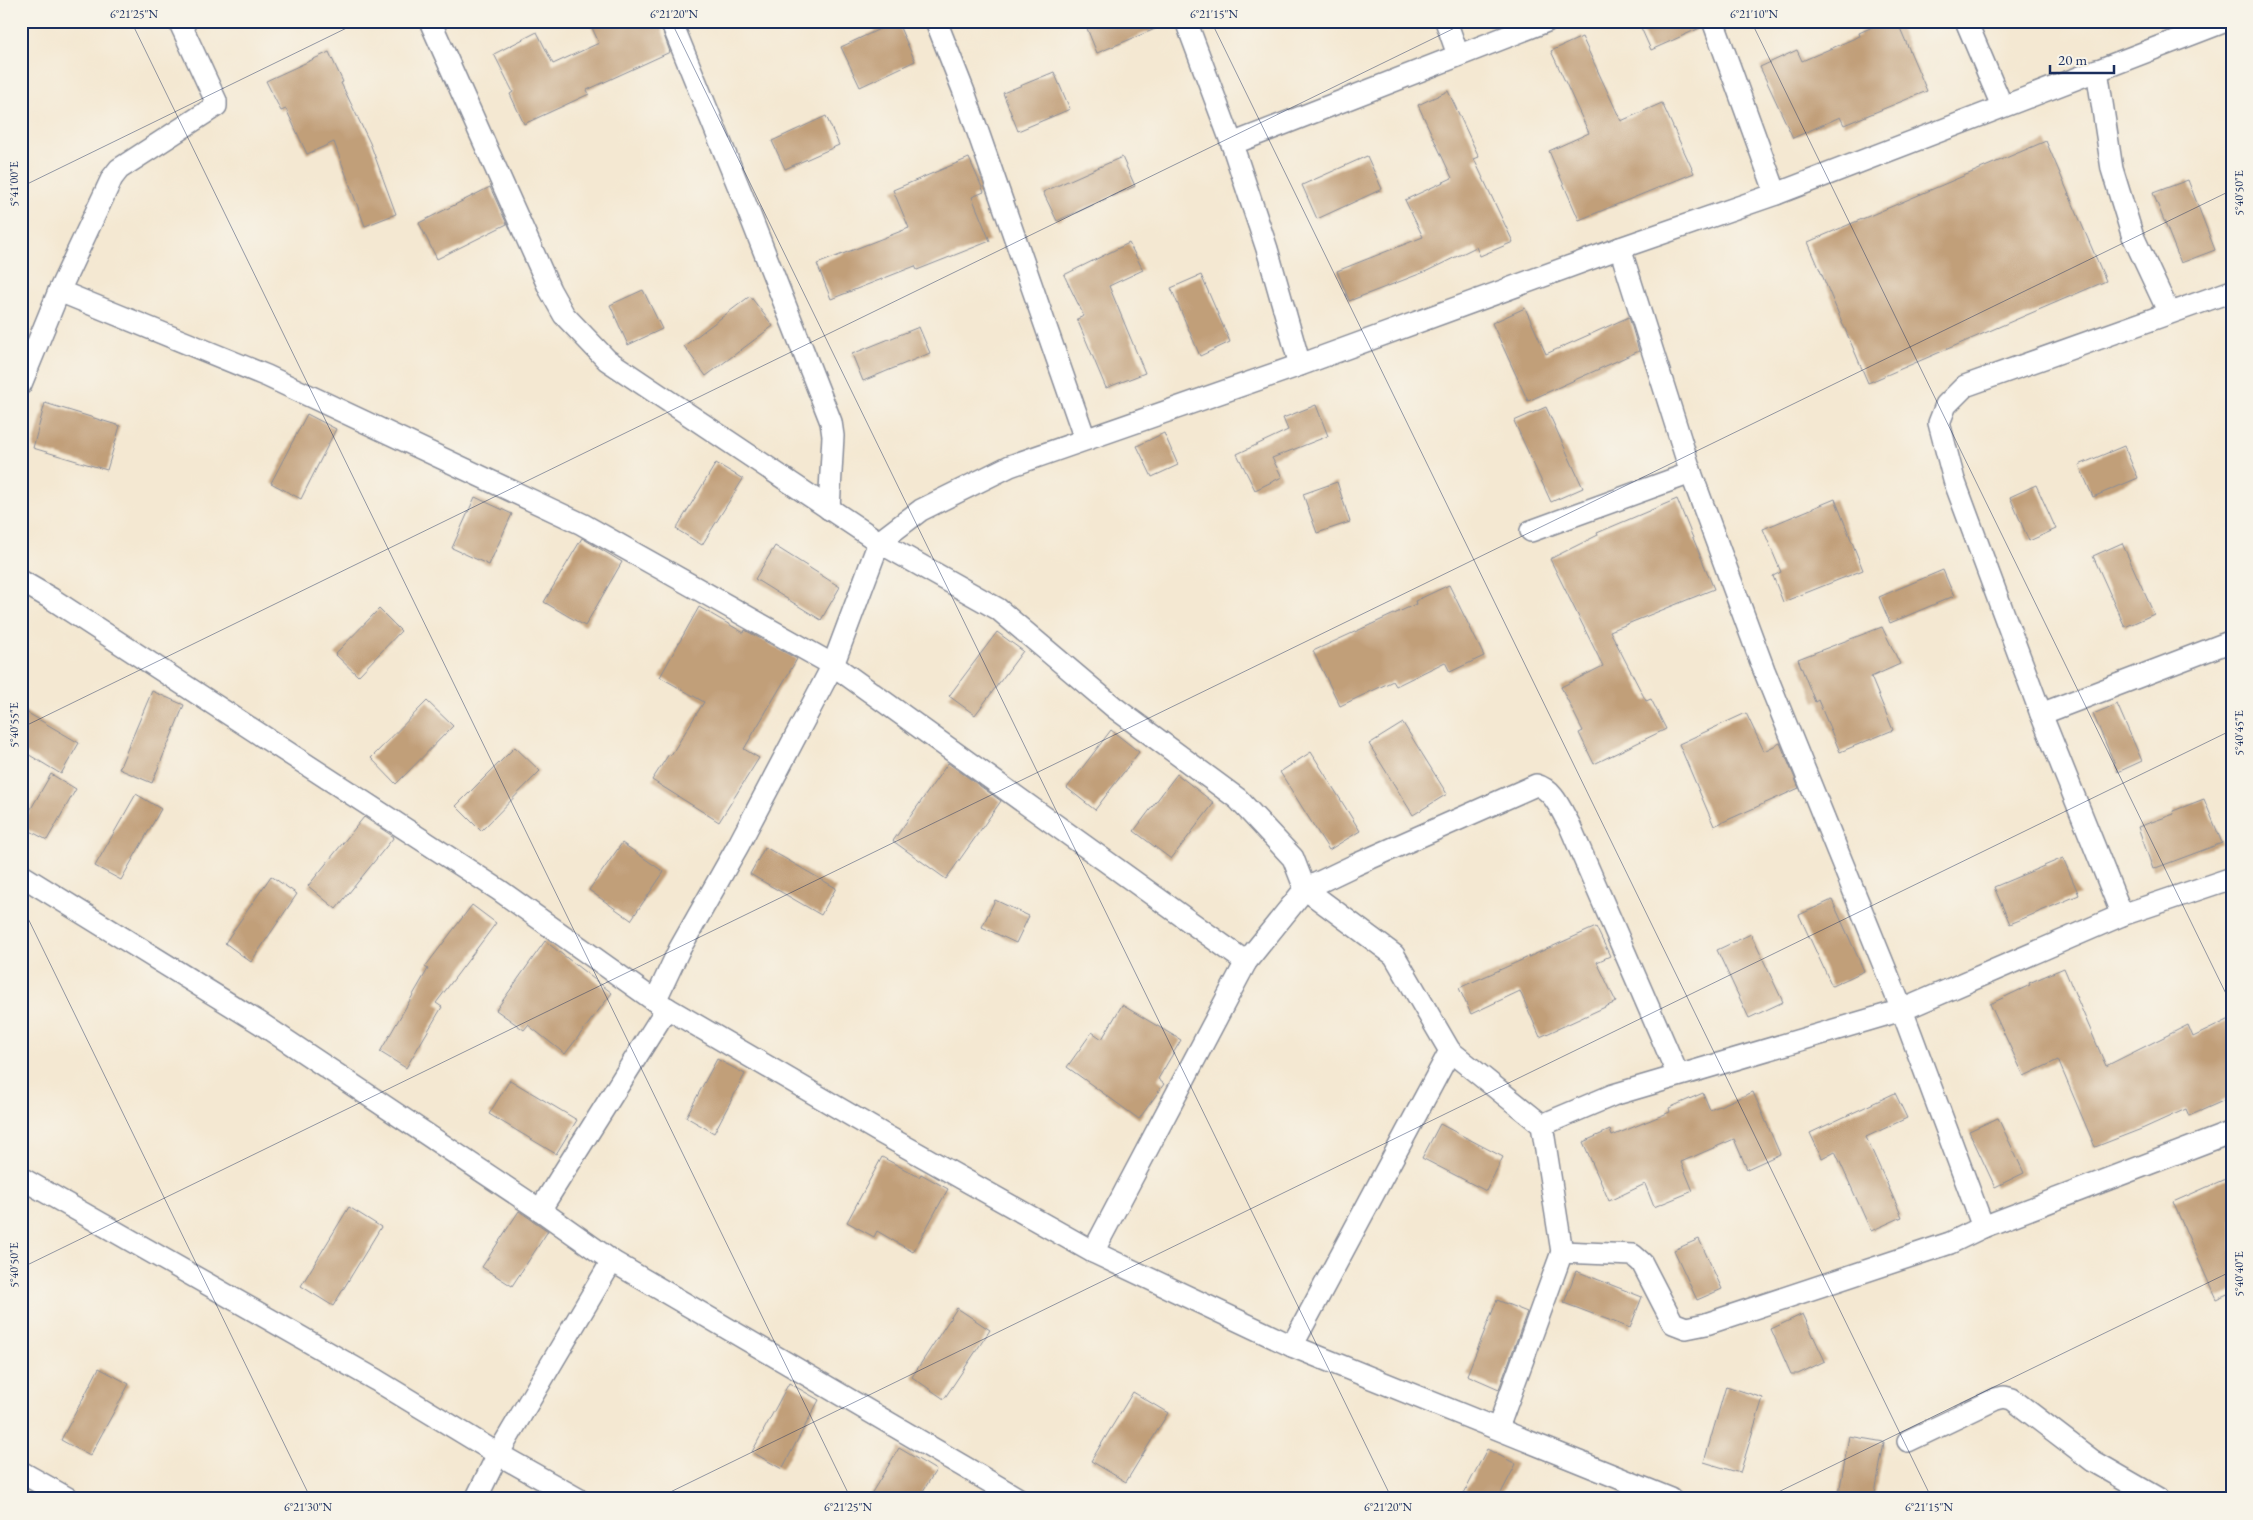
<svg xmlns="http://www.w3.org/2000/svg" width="2253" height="1520" viewBox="0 0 2253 1520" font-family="'EB Garamond',serif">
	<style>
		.building { fill: #c19f79 }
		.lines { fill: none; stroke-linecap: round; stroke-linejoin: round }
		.minor-casing { stroke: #888c98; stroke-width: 24 }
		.minor { stroke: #fff; stroke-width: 21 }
		.ticks { fill: none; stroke: #1b2f5e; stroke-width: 1; stroke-opacity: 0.45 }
		.neatline { fill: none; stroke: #1b2f5e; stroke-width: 2 }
		.ticks-label { font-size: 12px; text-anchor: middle; fill: #1b2f5e }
	</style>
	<rect width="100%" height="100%" fill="#f7f3e8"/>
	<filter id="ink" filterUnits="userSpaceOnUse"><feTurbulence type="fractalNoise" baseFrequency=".02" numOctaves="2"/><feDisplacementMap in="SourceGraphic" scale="10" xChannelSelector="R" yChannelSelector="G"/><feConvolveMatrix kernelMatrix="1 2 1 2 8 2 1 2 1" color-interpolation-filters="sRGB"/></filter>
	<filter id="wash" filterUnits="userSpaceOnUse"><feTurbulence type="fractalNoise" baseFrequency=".0096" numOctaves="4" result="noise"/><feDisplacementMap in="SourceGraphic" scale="20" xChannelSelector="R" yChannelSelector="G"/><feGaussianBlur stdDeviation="1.12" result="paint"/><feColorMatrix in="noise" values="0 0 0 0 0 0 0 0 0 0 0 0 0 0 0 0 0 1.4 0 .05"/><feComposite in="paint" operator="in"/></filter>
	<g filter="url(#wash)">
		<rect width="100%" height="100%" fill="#f4e8d2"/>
		<g id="blocks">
			<!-- building -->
			<g class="building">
				<polygon points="589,21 659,21 670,52 587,90 589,94 524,124 510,94 513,92 494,54 537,32 553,64 599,43"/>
				<polygon points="897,21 915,61 860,87 841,47"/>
				<polygon points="1084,21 1172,21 1172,22 1097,53"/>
				<polygon points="1638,21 1701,21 1702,27 1651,50"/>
				<polygon points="1886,21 1897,21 1927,91 1844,125 1840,117 1793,138 1760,67 1797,50 1802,61 1860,36 1859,33"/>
				<polygon points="1582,37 1621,121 1662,103 1694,173 1579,220 1549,151 1589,133 1551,51"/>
				<polygon points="329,52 343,82 341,83 370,143 396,214 365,226 334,142 307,154 286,109 281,111 266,81"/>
				<polygon points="1054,72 1070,109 1018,131 1003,93"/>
				<polygon points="1448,91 1479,157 1474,159 1513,242 1480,256 1476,247 1427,271 1349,301 1337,271 1423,237 1405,200 1452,178 1418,105"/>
				<polygon points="826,116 839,145 785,169 772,141"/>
				<polygon points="2046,141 2106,281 1868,383 1808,242"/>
				<polygon points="1367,156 1382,189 1317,219 1302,185"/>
				<polygon points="1122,157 1135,186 1057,221 1043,192"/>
				<polygon points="969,158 984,192 972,197 990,241 917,270 915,266 831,299 817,264 909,228 893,190"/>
				<polygon points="2188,180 2215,250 2181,263 2153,193"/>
				<polygon points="490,187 507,224 437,259 419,223"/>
				<polygon points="1129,243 1143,270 1109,286 1145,373 1106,388 1077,319 1084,316 1064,275"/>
				<polygon points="1201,275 1230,342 1200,356 1171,288"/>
				<polygon points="643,290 662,329 628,345 610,305"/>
				<polygon points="750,296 773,326 706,376 684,346"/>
				<polygon points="1525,308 1546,354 1629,317 1639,351 1528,401 1492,323"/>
				<polygon points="919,327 930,353 863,381 852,354"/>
				<polygon points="45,403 120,426 107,470 33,448"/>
				<polygon points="1316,405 1328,436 1272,458 1282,477 1255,490 1237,454 1288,430 1283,418"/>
				<polygon points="1546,407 1583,488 1551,502 1514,421"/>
				<polygon points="307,414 336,429 301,499 271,483"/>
				<polygon points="1164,433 1178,465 1152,477 1137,446"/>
				<polygon points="2124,446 2138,478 2093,497 2079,465"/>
				<polygon points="716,463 743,479 702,545 676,529"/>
				<polygon points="1337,482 1350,522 1317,533 1303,494"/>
				<polygon points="2036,485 2056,529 2029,541 2010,497"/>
				<polygon points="475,497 512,514 489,565 452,548"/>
				<polygon points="1677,499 1714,589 1610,631 1646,701 1651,699 1666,729 1594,764 1579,733 1583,731 1561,687 1603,666 1550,559 1598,535 1597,533"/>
				<polygon points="1835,499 1863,570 1783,602 1773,576 1781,572 1763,529"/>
				<polygon points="582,538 622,562 585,626 544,602"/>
				<polygon points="2122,543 2154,614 2125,627 2093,556"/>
				<polygon points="775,546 840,587 821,620 755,579"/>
				<polygon points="1943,570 1954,596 1890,623 1879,597"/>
				<polygon points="1449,585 1484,656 1450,672 1445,662 1396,686 1393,681 1340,706 1313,651 1416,604 1415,601"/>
				<polygon points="699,607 744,633 745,630 797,659 744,749 759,758 719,822 652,780 669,754 671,755 704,702 660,677"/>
				<polygon points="379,609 401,631 358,676 335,654"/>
				<polygon points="1882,627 1900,664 1871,677 1893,730 1840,752 1818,700 1815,702 1798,659"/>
				<polygon points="997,632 1023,651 975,715 949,696"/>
				<polygon points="152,691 184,705 152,783 119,769"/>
				<polygon points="427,701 453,726 396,784 371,758"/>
				<polygon points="2117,704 2142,761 2118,772 2093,714"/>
				<polygon points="21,709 79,743 61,774 21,750"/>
				<polygon points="1746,713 1764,751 1780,743 1799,788 1714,826 1679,744"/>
				<polygon points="1403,723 1447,794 1413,815 1369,744"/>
				<polygon points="1111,730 1139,752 1095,810 1067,788"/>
				<polygon points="515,747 540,771 481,831 456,806"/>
				<polygon points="1311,752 1360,831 1329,850 1280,772"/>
				<polygon points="948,763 1001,801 946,879 893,841"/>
				<polygon points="51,774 76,789 47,840 21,826"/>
				<polygon points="1177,774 1214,803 1171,859 1134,831"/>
				<polygon points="136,794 161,809 121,880 95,866"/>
				<polygon points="2204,799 2222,843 2153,869 2138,827 2174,814 2173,811"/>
				<polygon points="364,817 394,837 336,909 308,886"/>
				<polygon points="622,843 664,872 631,920 589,890"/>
				<polygon points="765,847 836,888 821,915 750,874"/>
				<polygon points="2063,858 2079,895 2010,924 1994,887"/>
				<polygon points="271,876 297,894 251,962 225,943"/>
				<polygon points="995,900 1029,916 1016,943 982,927"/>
				<polygon points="1832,900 1864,971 1832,986 1799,915"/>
				<polygon points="472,905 496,923 436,1003 442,1007 406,1068 380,1052 428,969 425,967"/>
				<polygon points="1596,927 1610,956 1597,962 1616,1002 1540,1037 1520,991 1471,1014 1459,988"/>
				<polygon points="1751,934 1783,1002 1749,1018 1717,950"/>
				<polygon points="545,941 612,993 565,1054 528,1025 524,1030 496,1010"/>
				<polygon points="2064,968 2106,1066 2188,1025 2193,1037 2232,1018 2232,1097 2189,1116 2186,1109 2144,1128 2095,1147 2058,1060 2024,1076 1990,1004 2030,985 2029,983"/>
				<polygon points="1122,1005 1181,1040 1158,1079 1164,1084 1139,1119 1067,1067 1092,1032 1102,1039"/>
				<polygon points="717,1059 745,1074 714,1133 686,1117"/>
				<polygon points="510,1080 577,1120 556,1154 489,1114"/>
				<polygon points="1753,1092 1780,1154 1747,1169 1734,1139 1681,1162 1693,1191 1654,1207 1645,1184 1609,1201 1583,1142 1610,1130 1612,1136 1670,1112 1669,1108 1703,1093 1710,1110"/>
				<polygon points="1895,1093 1907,1118 1866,1137 1902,1217 1871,1231 1835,1151 1822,1158 1810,1133"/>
				<polygon points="1998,1118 2024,1173 1995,1187 1969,1131"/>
				<polygon points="1440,1124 1503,1157 1486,1191 1422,1158"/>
				<polygon points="882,1157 919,1177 921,1174 948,1189 913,1252 877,1231 874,1237 847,1222"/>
				<polygon points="2232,1176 2232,1292 2216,1299 2173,1202"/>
				<polygon points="349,1207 381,1227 333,1306 301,1286"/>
				<polygon points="519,1211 548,1231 512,1286 482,1267"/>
				<polygon points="1699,1239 1722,1289 1697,1300 1674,1250"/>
				<polygon points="1576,1271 1642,1297 1630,1328 1564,1303"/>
				<polygon points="1497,1300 1527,1312 1499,1389 1467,1375"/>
				<polygon points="957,1308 990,1330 944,1399 912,1377"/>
				<polygon points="1803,1314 1825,1361 1798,1374 1791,1374 1771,1329"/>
				<polygon points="99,1368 129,1384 90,1456 61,1440"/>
				<polygon points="789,1383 819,1400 782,1469 752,1452"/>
				<polygon points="1726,1386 1763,1398 1740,1473 1704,1462"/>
				<polygon points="1133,1392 1168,1413 1126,1482 1091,1461"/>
				<polygon points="1849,1436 1884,1442 1874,1499 1838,1499"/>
				<polygon points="899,1448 936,1470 918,1499 868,1499"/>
				<polygon points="1487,1449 1516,1464 1498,1499 1461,1499"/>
			</g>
		</g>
	</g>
	<g filter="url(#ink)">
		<use href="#blocks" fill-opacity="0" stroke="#888c98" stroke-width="1"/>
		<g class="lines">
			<!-- minor casing -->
			<g class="minor-casing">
				<g id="minor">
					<polyline points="430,21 550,290 564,315 607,360 879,542 998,609 1115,708 1238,799 1293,858 1305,889 1394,955 1450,1051 1542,1125 1562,1252"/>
					<polyline points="671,21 744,200 831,422 833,436 829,509"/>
					<polyline points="936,21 964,92 1085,439"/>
					<polyline points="1186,21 1232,144 1267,249 1300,365"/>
					<polyline points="1446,21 1458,55"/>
					<polyline points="1713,21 1776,194"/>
					<polyline points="1966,21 2002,106"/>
					<polyline points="2097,70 2112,169 2132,234 2169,313"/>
					<polyline points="1232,144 1547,21"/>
					<polyline points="1620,248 1691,473 1764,670 1902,1010 1983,1227"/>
					<polyline points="59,291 267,376 582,524 833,665 1246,962"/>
					<polyline points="2232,291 1965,386 1946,405 1939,423 1954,480 2041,714 2232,641"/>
					<polyline points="21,384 59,291 112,178 119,169 216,106 216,101 179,21"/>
					<polyline points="1531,531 1691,473"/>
					<polyline points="21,581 52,599 499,890 655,1001 883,1134 1093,1252 1292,1346 1671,1499"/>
					<polyline points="2041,714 2122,915"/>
					<polyline points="21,875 260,1023 540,1210 612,1261 1019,1499"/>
					<polyline points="655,1001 679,950 739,844 833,665 879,542 921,510 1010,466 1300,365 1620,248 1776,194 2226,21"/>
					<polyline points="1542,1125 1613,1095 1902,1010 2122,915 2232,878"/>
					<polyline points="21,1178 376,1380 498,1454 578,1499"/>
					<polyline points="540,1210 667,1008"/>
					<path d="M1093 1252 1246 962 1305 889 1355 865 1536 785C1553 789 1561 810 1569 824L1678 1075"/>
					<polyline points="1292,1346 1450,1051"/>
					<polyline points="1498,1428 1562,1252 1633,1255 1642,1263 1673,1323 1686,1328 1706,1324 1950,1243 1983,1227 2232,1132"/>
					<polyline points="1908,1441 1996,1399 2004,1397 2012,1399 2093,1461 2159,1499"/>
					<polyline points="21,1472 69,1499"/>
					<polyline points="476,1499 498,1454 612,1261"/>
				</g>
			</g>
			<!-- minor -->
			<use href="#minor" class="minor"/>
		</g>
	</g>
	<!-- ticks -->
	<path class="ticks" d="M131 21 851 1499M671 21 1392 1499M1211 21 1932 1499M1751 21 2232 1006M21 187 361 21M21 728 1469 21M21 904 311 1499M21 1268 2232 190M656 1499 2232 730M1764 1499 2232 1271"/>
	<!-- margin -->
	<rect width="2253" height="1520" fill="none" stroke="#f7f3e8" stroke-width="55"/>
	<!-- scale -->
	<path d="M2050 65v8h64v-8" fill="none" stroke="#1b2f5e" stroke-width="2.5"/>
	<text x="2058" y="65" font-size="15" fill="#1b2f5e" stroke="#f7f3e8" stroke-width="4" paint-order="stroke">20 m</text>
	<rect x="28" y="28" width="2198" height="1464" class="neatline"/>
	<g class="ticks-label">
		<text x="134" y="18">6°21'25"N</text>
		<text x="674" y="18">6°21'20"N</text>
		<text x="1214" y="18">6°21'15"N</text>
		<text x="1754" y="18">6°21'10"N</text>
		<text transform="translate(14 184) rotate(-90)" y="4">5°41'00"E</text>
		<text transform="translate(2239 193) rotate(-90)" y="4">5°40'50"E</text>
		<text transform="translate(14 725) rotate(-90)" y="4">5°40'55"E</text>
		<text transform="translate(2239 733) rotate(-90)" y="4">5°40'45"E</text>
		<text transform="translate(14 1265) rotate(-90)" y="4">5°40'50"E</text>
		<text transform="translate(2239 1274) rotate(-90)" y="4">5°40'40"E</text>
		<text x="308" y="1511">6°21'30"N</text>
		<text x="848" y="1511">6°21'25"N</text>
		<text x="1388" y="1511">6°21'20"N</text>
		<text x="1929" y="1511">6°21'15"N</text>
	</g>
</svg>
